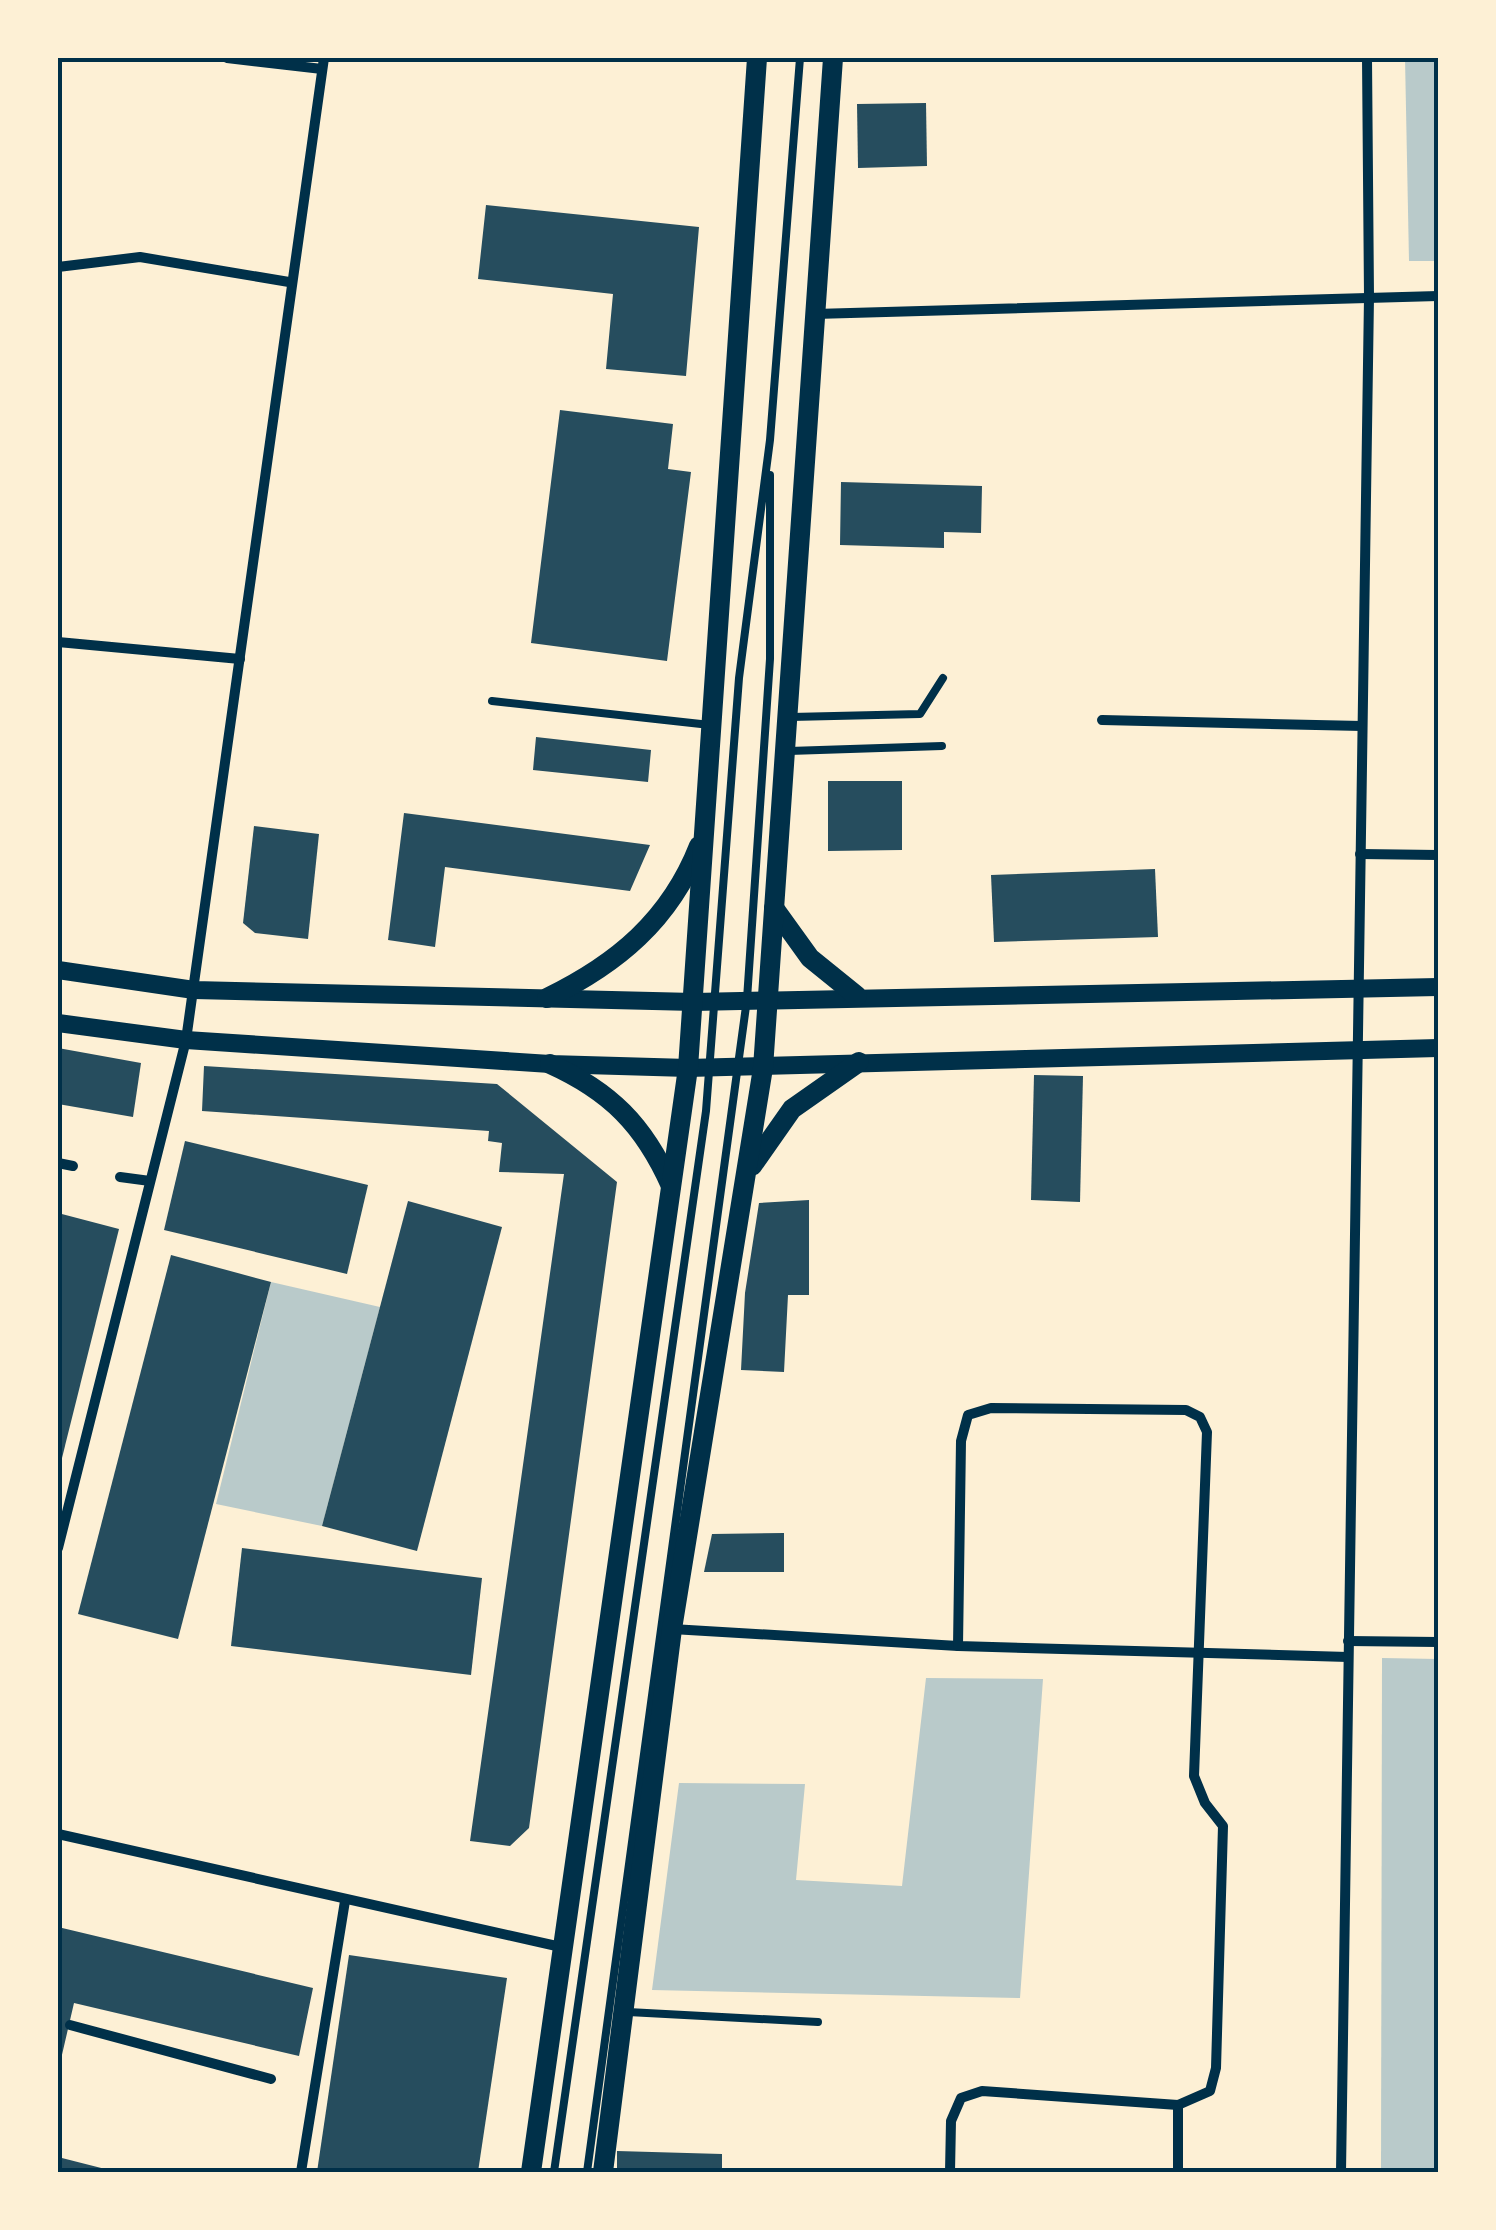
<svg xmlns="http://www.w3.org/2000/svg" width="1496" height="2230" viewBox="0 0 1496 2230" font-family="'Source Sans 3',sans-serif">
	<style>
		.green { fill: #b9caca }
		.building { fill: #264d5e }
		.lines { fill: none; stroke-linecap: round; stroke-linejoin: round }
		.service { stroke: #003049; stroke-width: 8 }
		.minor { stroke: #003049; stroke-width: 10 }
		.tertiary { stroke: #003049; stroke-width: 18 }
		.secondary { stroke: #003049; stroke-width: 20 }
		.neatline { fill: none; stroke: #003049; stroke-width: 4 }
	</style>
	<rect width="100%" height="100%" fill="#fdf0d5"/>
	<!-- green -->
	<g class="green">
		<polygon points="1405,58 1438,58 1438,261 1409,261"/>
		<polygon points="271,1282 380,1307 322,1526 216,1504"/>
		<polygon points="1382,1658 1438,1659 1438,2172 1381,2172"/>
		<polygon points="926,1678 1043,1679 1020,1998 652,1990 679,1783 805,1784 796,1880 902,1886"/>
	</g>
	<!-- building -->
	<g class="building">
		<polygon points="926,103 927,166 858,168 857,104"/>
		<polygon points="486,205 699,227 686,376 606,369 613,294 478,279"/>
		<polygon points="560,410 673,424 668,469 691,472 667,661 531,643"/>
		<polygon points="841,482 982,486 981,533 944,532 944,548 840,545"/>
		<polygon points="536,737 651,750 648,782 533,770"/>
		<polygon points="828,781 902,781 902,850 828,851"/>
		<polygon points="404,813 650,845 630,891 445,867 435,947 388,940"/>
		<polygon points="254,826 319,834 308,939 255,933 243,923"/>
		<polygon points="1155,869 1158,937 994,942 991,875"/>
		<polygon points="58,1048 141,1063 133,1117 58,1104"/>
		<polygon points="204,1066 497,1084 617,1182 529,1828 510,1846 470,1841 564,1174 499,1172 502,1143 488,1141 489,1131 202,1111"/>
		<polygon points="1034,1075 1083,1076 1080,1202 1031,1200"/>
		<polygon points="185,1141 368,1185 347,1274 164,1230"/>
		<polygon points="809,1200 809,1295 788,1295 784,1372 741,1370 745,1293 759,1203"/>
		<polygon points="408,1201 502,1227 417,1551 322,1526"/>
		<polygon points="58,1213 119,1229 59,1470 58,1470"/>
		<polygon points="171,1255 271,1282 178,1639 78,1614"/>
		<polygon points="784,1533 784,1572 704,1572 712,1534"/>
		<polygon points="242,1548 482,1578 471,1675 231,1646"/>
		<polygon points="58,1927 313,1988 299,2056 74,2003 58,2072"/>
		<polygon points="349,1955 507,1978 478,2172 317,2172"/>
		<polygon points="617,2151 722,2154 722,2172 617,2172"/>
		<polygon points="58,2157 113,2171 113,2172 58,2172"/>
	</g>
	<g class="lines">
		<!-- service -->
		<g class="service">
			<polyline points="492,701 710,725"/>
			<polyline points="791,717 920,714 943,678"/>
			<polyline points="789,751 942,746"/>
			<polyline points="628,2012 818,2022"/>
			<polyline points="554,2172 706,1111 739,678 770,440 800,58"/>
			<polyline points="587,2172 747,999 770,659 770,475"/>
		</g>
		<!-- minor -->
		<g class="minor">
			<polyline points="227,58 322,69"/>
			<polyline points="58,267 140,257 289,282"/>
			<polyline points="815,314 1438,296"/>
			<polyline points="58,642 240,659"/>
			<polyline points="1102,720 1362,726"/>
			<polyline points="1360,854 1438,855"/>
			<polyline points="58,1163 73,1166"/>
			<polyline points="120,1177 150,1181"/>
			<polyline points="58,1548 186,1040 324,58"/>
			<polyline points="672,1629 958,1646 1348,1657"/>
			<polyline points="1348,1641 1438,1642"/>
			<polyline points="58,1834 561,1947"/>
			<polyline points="70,2025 271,2079"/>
			<polyline points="1178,2105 1178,2172"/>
			<polyline points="301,2172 345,1901"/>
			<polyline points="950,2172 951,2121 961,2098 982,2091 1178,2105 1210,2091 1216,2068 1223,1826 1205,1803 1194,1776 1207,1432 1200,1417 1186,1410 991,1408 968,1415 961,1441 958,1646"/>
			<polyline points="1341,2172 1369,297 1367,58"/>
		</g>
		<!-- tertiary -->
		<g class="tertiary">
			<polyline points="58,970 194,990 694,1002 1438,987"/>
			<polyline points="58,1023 186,1040 550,1064 688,1068 1438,1048"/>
		</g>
		<!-- secondary -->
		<g class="secondary">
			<polyline points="774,908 810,958 857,996"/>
			<path d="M547 998C617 964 670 920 699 846"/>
			<path d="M550 1064C610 1091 644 1125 671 1186"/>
			<polyline points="752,1166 792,1109 859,1062"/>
			<polyline points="531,2172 688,1068 757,58"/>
			<polyline points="603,2172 672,1629 763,1068 833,58"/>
		</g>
	</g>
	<!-- border -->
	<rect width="1496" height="2230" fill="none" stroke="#fdf0d5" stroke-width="120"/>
	<rect x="60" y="60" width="1376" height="2110" class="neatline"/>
</svg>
